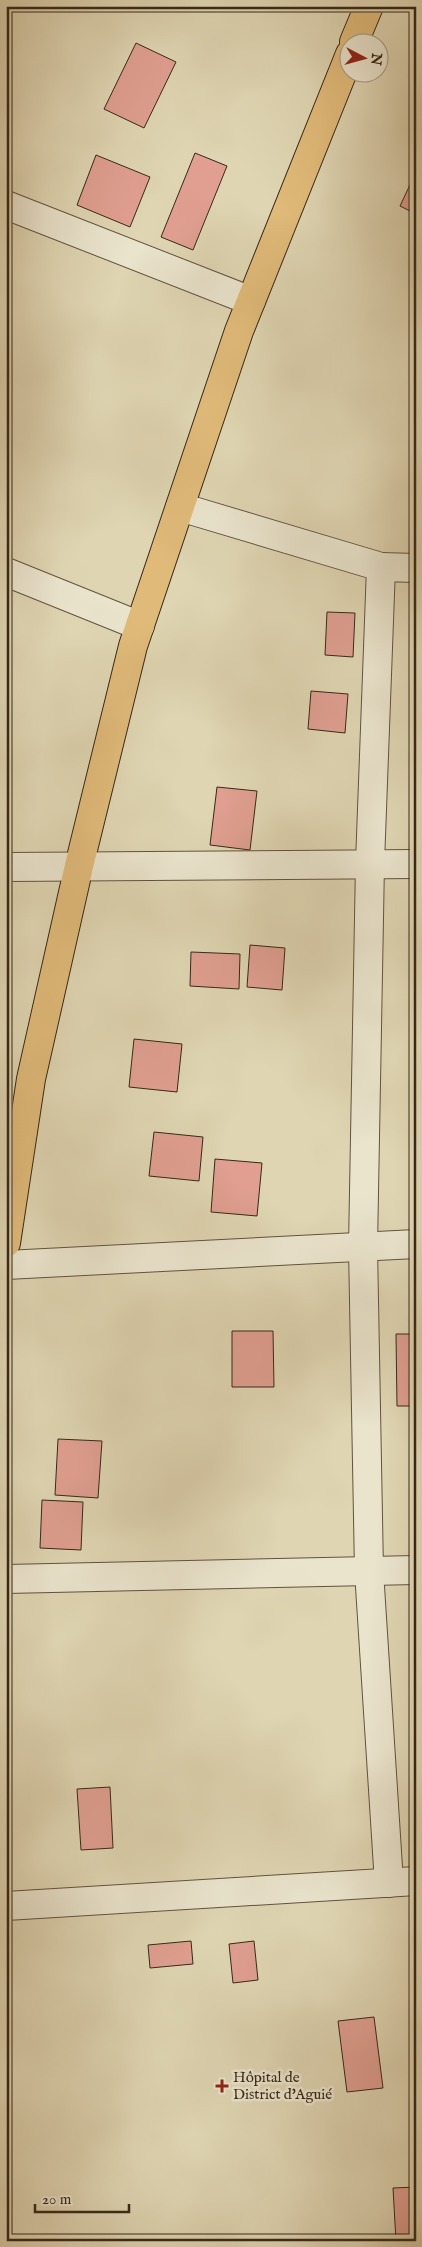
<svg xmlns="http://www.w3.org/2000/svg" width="422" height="2247" viewBox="0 0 422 2247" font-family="'IM FELL English',serif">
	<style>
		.building { fill: #e09f91; stroke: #372817 }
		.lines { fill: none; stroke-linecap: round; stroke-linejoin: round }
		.street-casing { stroke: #61533e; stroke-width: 30 }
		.highway-casing { stroke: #372817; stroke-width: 30 }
		.street { stroke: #eae4cd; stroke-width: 28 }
		.highway { stroke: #e0ba79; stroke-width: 28 }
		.poi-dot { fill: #8f2418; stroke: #eae4cd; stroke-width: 2 }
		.labels { text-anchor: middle; stroke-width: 5; stroke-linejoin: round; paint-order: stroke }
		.poi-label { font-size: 15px; fill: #372817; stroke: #eae4cd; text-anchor: start }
	</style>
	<rect width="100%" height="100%" fill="#dfd5b2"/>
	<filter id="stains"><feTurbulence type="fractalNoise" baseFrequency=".004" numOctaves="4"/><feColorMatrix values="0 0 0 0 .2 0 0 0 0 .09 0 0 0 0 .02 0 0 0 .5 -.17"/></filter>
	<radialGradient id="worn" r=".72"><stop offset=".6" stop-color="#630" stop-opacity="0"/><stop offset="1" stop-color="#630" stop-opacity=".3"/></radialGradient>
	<!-- building -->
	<g class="building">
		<polygon points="136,43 176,62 144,128 104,109"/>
		<polygon points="195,153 227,166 193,250 161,237"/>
		<polygon points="96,155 150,177 130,227 77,205"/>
		<polygon points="416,172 416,214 400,206"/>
		<polygon points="327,612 355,613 353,657 325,655"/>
		<polygon points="311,691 348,694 345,733 308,729"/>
		<polygon points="217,787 257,791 250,850 210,845"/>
		<polygon points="415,925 416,925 416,957 412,956"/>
		<polygon points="250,945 285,948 282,990 247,987"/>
		<polygon points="191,952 240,954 239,989 190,986"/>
		<polygon points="134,1039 182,1044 177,1092 129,1087"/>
		<polygon points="154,1132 203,1137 199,1181 149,1176"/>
		<polygon points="215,1159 262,1163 257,1216 211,1212"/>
		<polygon points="232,1331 273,1331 274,1387 232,1387"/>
		<polygon points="396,1334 416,1334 416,1406 397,1406"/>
		<polygon points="58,1439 102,1441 98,1498 55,1495"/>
		<polygon points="42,1500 83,1502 81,1550 40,1548"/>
		<polygon points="110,1787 113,1848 81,1850 77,1789"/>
		<polygon points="191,1941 193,1964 150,1968 148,1945"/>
		<polygon points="254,1941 258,1980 233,1983 229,1944"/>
		<polygon points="374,2017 383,2088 347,2092 338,2021"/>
		<polygon points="416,2187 416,2241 396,2241 393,2188"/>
	</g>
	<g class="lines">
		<!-- street casing -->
		<g class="street-casing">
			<g id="street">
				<polyline points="6,205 251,301"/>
				<polyline points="180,507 381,567"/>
				<polyline points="6,572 140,626"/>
				<polyline points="6,867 416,864"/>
				<polyline points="6,1265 416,1244"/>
				<polyline points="6,1579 416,1570"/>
				<polyline points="389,1883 369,1571 363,1247 370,863 381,567 416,568"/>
				<polyline points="6,1906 416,1881"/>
			</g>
		</g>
		<!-- highway casing -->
		<g class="highway-casing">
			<g id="highway">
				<polyline points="354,42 369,6"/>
				<polyline points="6,1243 31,1079 79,866 133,646 239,331 350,54"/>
			</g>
		</g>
		<!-- street -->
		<use href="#street" class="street"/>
		<!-- highway -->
		<use href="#highway" class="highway"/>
	</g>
	<!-- markers -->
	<path class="poi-dot" d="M219.5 2078.5h5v5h5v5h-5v5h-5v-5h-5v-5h5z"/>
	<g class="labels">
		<!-- poi labels -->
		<g class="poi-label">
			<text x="233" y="2082">Hôpital de<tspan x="233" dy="17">District d'Aguié</tspan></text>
		</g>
	</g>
	<!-- margin -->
	<rect width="422" height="2247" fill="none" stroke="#dfd5b2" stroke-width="25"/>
	<rect x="8" y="8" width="407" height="2232" fill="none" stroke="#372817" stroke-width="2.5"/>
	<rect x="12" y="12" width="397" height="2222" fill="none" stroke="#372817"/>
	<!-- north arrow -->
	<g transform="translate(364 58) rotate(96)"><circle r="24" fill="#eae4cd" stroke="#a29984"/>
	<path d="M0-4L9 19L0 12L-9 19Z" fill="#8f2418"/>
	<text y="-8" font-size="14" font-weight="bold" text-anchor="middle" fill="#372817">N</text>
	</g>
	<!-- scale -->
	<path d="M35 2204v8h94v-8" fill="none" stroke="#372817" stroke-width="2.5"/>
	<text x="42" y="2204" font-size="15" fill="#372817" stroke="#eae4cd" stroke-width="4" paint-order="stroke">20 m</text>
	<rect width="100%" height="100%" filter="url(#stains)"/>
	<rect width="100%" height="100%" fill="url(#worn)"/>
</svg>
